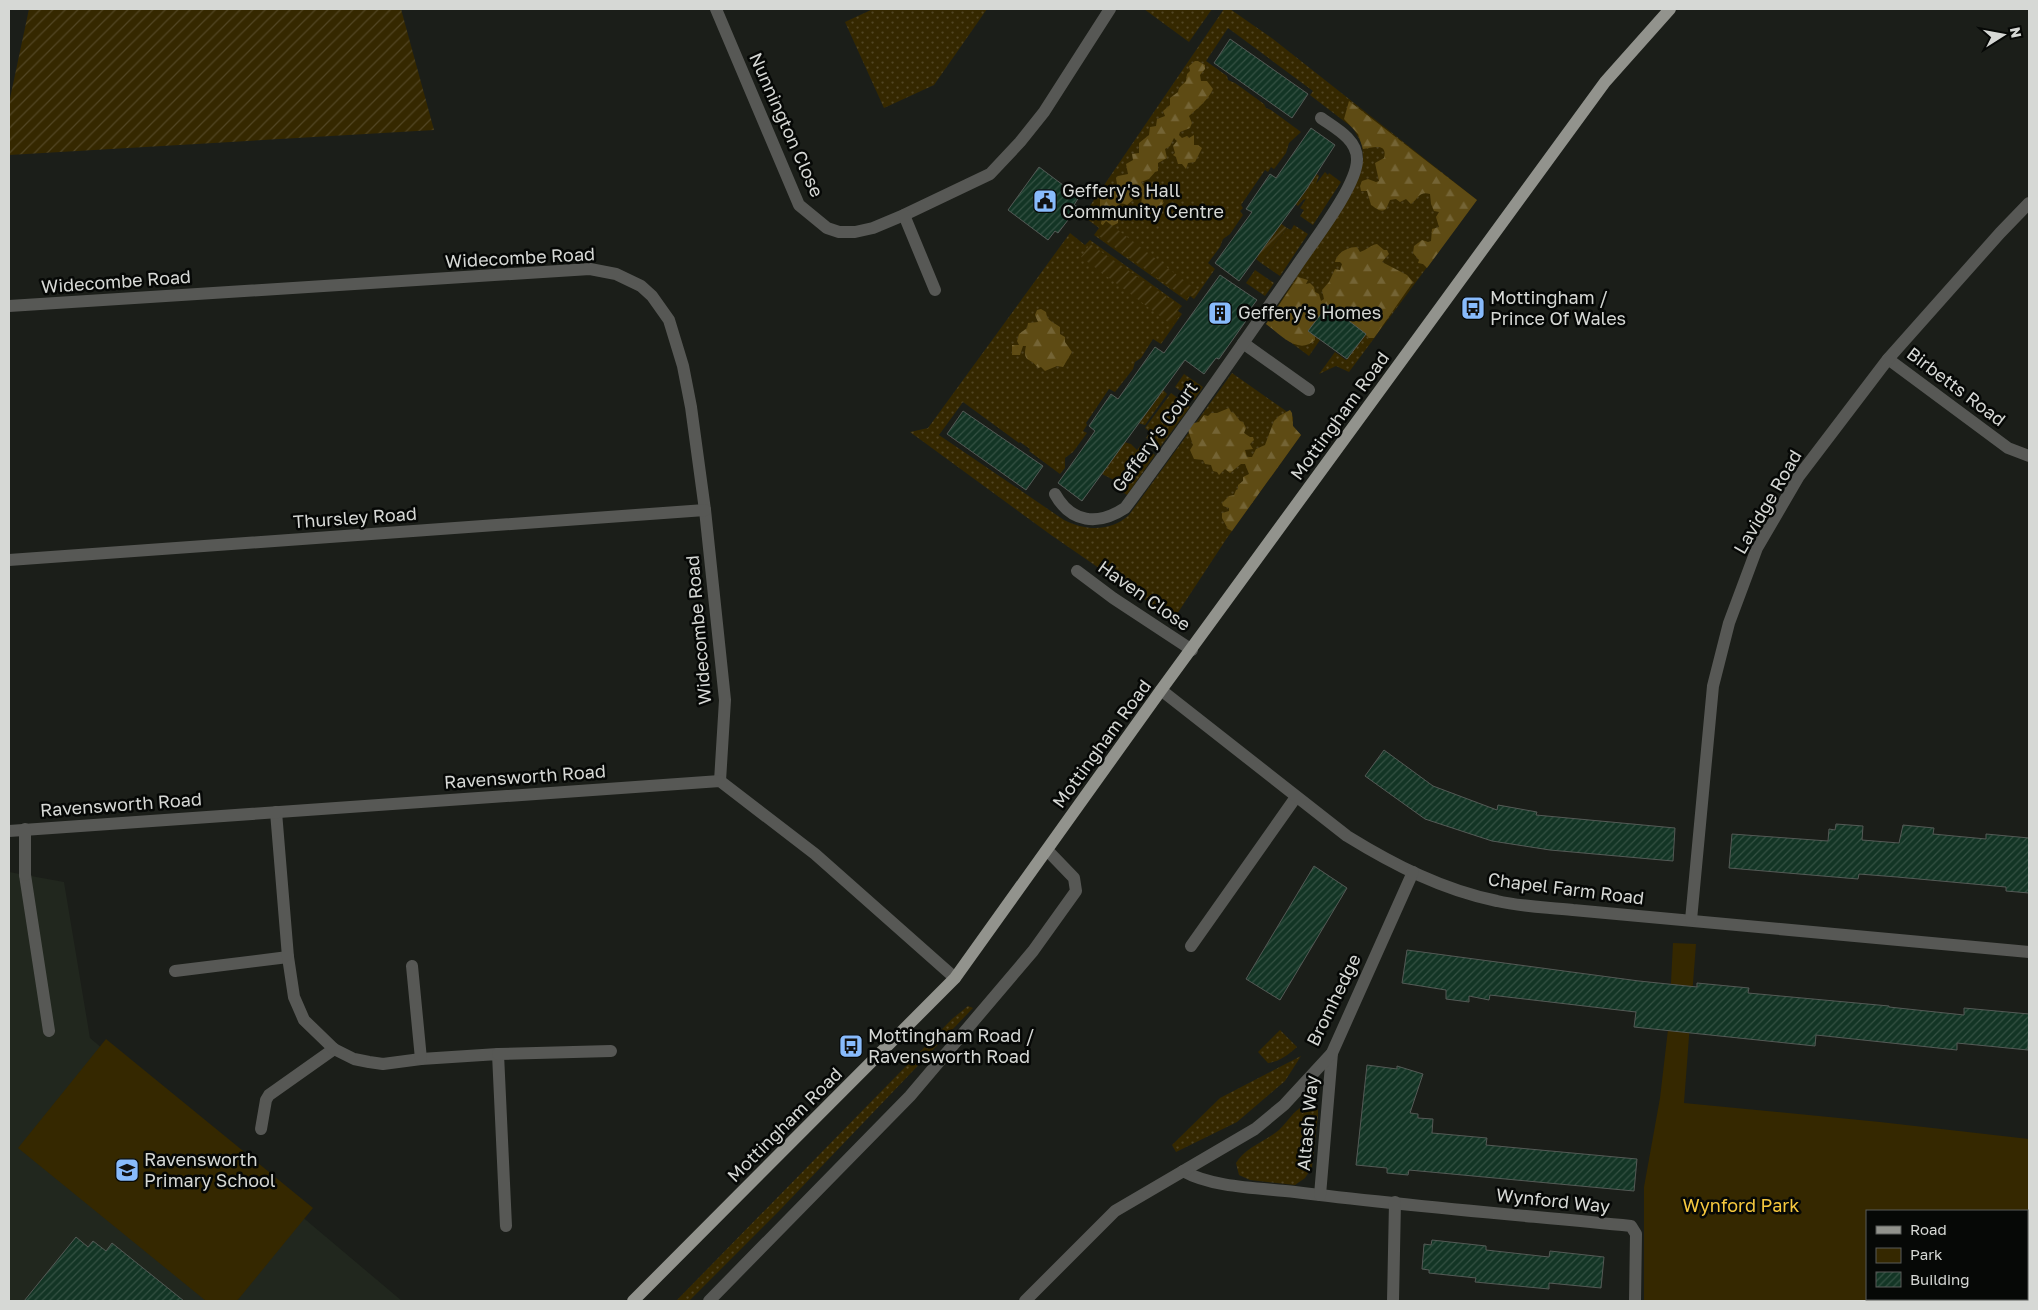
<svg xmlns="http://www.w3.org/2000/svg" width="2038" height="1310" viewBox="0 0 2038 1310" font-family="'Golos Text',sans-serif">
	<style>
		.built { fill: #21271e }
		.grass { fill: url(#grass-dots) }
		.forest { fill: url(#forest-firs) }
		.park { fill: #352800; fill-rule: evenodd }
		.garden { fill: url(#garden-furrows) }
		.building { fill: url(#building-hatch); stroke: #545a56 }
		.lines { fill: none; stroke-linecap: round; stroke-linejoin: round }
		.service { stroke: #575855; stroke-width: 12 }
		.minor { stroke: #575855; stroke-width: 12 }
		.primary { stroke: #92938d; stroke-width: 12 }
		.labels { text-anchor: middle; stroke-width: 5; stroke-linejoin: round; paint-order: stroke }
		.street-label { font-size: 18px; fill: #d6d8d5; stroke: #060806 }
		.poi-label { font-size: 18px; fill: #d6d8d5; stroke: #060806; text-anchor: start }
		.park-label { font-size: 18px; fill: #f6c83e; stroke: #060806 }
	</style>
	<defs>
		<pattern id="grass-dots" width="8" height="8" patternUnits="userSpaceOnUse" patternTransform="scale(1.25)"><rect width="8" height="8" fill="#352800"/><path d="M2 2h.1M6 6h.1" fill="none" stroke="#524624" stroke-width="1.8" stroke-linecap="round"/></pattern>
		<pattern id="forest-firs" width="22" height="20" patternUnits="userSpaceOnUse" patternTransform="scale(1.25)"><rect width="22" height="20" fill="#5e4b14"/><path d="M5 1l3.5 6h-7zM16 11l3.5 6h-7z" fill="#746435"/></pattern>
		<pattern id="garden-furrows" width="10" height="10" patternUnits="userSpaceOnUse" patternTransform="scale(1.25)"><rect width="10" height="10" fill="#352800"/><path d="M-1 1l2-2M0 10L10 0M9 11l2-2" fill="none" stroke="#524624"/></pattern>
		<pattern id="building-hatch" width="6" height="6" patternUnits="userSpaceOnUse" patternTransform="scale(1.25)"><rect width="6" height="6" fill="#133525"/><path d="M-1 1l2-2M0 6l6-6M5 7l2-2" fill="none" stroke="#355244"/></pattern>
	</defs>
	<rect width="100%" height="100%" fill="#1b1e19"/>
	<!-- built -->
	<polygon class="built" points="9,872 64,882 90,1038 402,1301 9,1301"/>
	<!-- grass -->
	<g class="grass">
		<polygon points="873,9 987,9 934,85 884,108 845,22"/>
		<polygon points="1144,9 1212,9 1189,42"/>
		<polygon points="1224,9 1230,9 1273,39 1477,200 1349,372 1336,366 1319,374 1335,352 1346,360 1365,335 1309,331 1320,340 1309,356 1266,324 1354,188 1363,160 1362,144 1353,128 1310,95 1313,91 1228,28 1206,61 1227,76 1228,80 1235,83 1264,104 1266,108 1271,110 1301,132 1289,143 1286,153 1274,169 1271,167 1268,172 1265,170 1241,205 1243,208 1240,211 1243,215 1230,234 1223,239 1220,247 1208,263 1215,269 1194,299 1190,296 1187,301 1094,235 1099,228 1083,216"/>
		<polygon points="1325,172 1328,175 1329,173 1341,182 1313,225 1300,216 1304,210 1300,208 1306,199 1303,200 1298,206 1294,203 1316,173 1319,176 1316,184"/>
		<polygon points="1294,225 1308,234 1280,276 1261,263 1287,228 1291,230"/>
		<path d="M1070 233 1085 245 1090 240 1182 306 1178 311 1182 314 1161 344 1153 339 1141 358 1135 362 1133 369 1115 392 1109 389 1086 423 1087 425 1083 431 1087 433 1073 452 1065 458V468L1060 474 1029 451 1030 449 1020 442 1019 443 963 402 939 435 1064 520C1086 531 1110 532 1129 515L1232 373 1286 411 1293 417V426L1301 435 1227 538 1177 614 1157 608 1051 535 910 432 928 428Z"/>
		<polygon points="1255,270 1274,283 1265,296 1246,283"/>
		<polygon points="1184,374 1203,387 1194,400 1175,387"/>
		<polygon points="1163,390 1167,394 1145,425 1138,423"/>
		<polygon points="1171,393 1190,407 1160,447 1146,438 1150,432 1145,428"/>
		<polygon points="1124,442 1131,444 1137,450 1141,445 1155,455 1127,495 1113,486 1116,481 1102,474"/>
		<polygon points="968,1006 973,1008 779,1211 689,1301 676,1301 952,1019"/>
		<path d="M1280 1030 1297 1047C1289 1054 1279 1062 1268 1063L1258 1052Z"/>
		<polygon points="1301,1056 1285,1081 1237,1122 1176,1152 1172,1145 1220,1098"/>
		<path d="M1311 1104 1318 1107V1115L1312 1167 1305 1178 1295 1185 1250 1180 1239 1175 1236 1163C1244 1148 1266 1141 1279 1130 1290 1120 1295 1106 1311 1104Z"/>
	</g>
	<!-- forest -->
	<g class="forest">
		<path d="M1195 61H1198L1205 65V69L1200 75 1201 81H1207L1213 89C1208 100 1199 107 1189 116L1192 123 1190 128 1180 132 1179 135 1182 138 1187 136 1189 138 1194 135V145H1198L1202 148 1195 162 1188 163 1186 169 1182 164H1178L1176 157 1173 155 1175 153 1173 146 1177 141 1174 138 1170 146 1165 149 1167 158 1158 163V171L1155 172 1149 179 1141 182 1146 190 1158 189 1163 195V204L1155 209H1143L1141 206 1142 196 1138 193 1133 194V200L1127 205 1122 203 1118 205 1124 212 1118 217V223L1108 228 1101 224 1102 219 1094 217V212L1100 207V199L1110 195 1109 190 1117 184 1116 178 1118 176 1128 174 1126 164 1133 160 1132 154 1139 153V143L1149 135 1150 127 1156 126 1157 119 1165 116 1163 111 1170 105V98L1178 92 1179 88 1186 81 1187 74 1190 71 1189 66Z"/>
		<path d="M1349 101 1477 200 1427 268 1423 264 1418 263 1419 260 1413 253 1414 246 1422 240 1428 242 1431 241 1432 229 1439 227 1436 217 1439 212 1434 211 1431 204 1430 194C1419 191 1419 198 1411 204L1406 199 1400 202 1396 199 1390 200 1386 209C1380 213 1376 208 1371 205L1367 191H1361L1360 186 1362 181 1368 179 1376 182 1379 181 1375 163 1384 158C1388 142 1372 148 1363 149L1358 134 1344 119Z"/>
		<path d="M1377 244 1384 250H1387L1389 254 1382 262 1407 275 1413 282 1374 338H1369L1365 334 1309 331 1315 336V340C1298 356 1280 334 1266 324L1298 277 1308 280 1306 284 1310 283 1314 287 1315 292 1319 294 1321 301 1324 299 1322 290 1329 282 1335 269 1340 270 1342 264 1340 262H1335C1337 253 1347 247 1357 247L1360 252C1367 250 1370 245 1377 244Z"/>
		<path d="M1041 309 1046 312C1047 321 1053 322 1060 327V334L1065 337V342L1072 352 1063 367 1057 366 1045 371 1041 367 1038 368C1031 357 1022 363 1026 346H1023L1020 355H1012V345H1019L1017 341 1019 334 1027 328 1028 323 1038 322 1035 315 1037 310Z"/>
		<polygon points="1229,408 1231,412 1234,413 1240,421 1243,422 1246,428 1244,433 1250,437 1253,437 1254,440 1250,444 1253,449 1245,450 1247,457 1252,457 1256,449 1265,445 1274,421 1279,416 1290,410 1292,413 1293,426 1301,435 1232,531 1228,529 1222,518 1222,513 1229,511 1229,508 1223,506 1222,503 1229,496 1234,495 1236,490 1238,489 1238,485 1243,481 1243,477 1249,474 1245,464 1241,464 1230,473 1225,469 1219,475 1217,472 1213,471 1211,465 1205,464 1203,460 1194,459 1190,450 1193,445 1188,430 1194,423 1199,422 1204,415 1208,416 1211,413 1217,413"/>
	</g>
	<!-- park -->
	<g class="park">
		<path d="M1673 943 1696 944 1684 1103 1880 1122 2029 1139V1301H1644V1187L1660 1098 1669 1021ZM1867 1211H2027V1299H1867Z"/>
		<polygon points="106,1039 313,1208 237,1301 206,1301 18,1148"/>
	</g>
	<!-- garden -->
	<g class="garden">
		<polygon points="29,9 401,9 434,130 9,155 9,103"/>
		<polygon points="1106,221 1198,291 1194,297 1190,295 1187,299 1096,234"/>
		<polygon points="1280,223 1287,228 1261,263 1256,259 1258,257 1257,255"/>
		<polygon points="1090,244 1180,306 1177,311 1181,314 1172,325 1081,257"/>
	</g>
	<!-- building -->
	<g class="building">
		<polygon points="1230,39 1308,94 1292,118 1214,63"/>
		<polygon points="1311,128 1335,145 1306,190 1239,281 1215,263 1252,212 1246,209 1270,174 1276,178"/>
		<polygon points="1039,167 1079,197 1074,205 1078,207 1058,233 1055,231 1048,240 1008,210"/>
		<polygon points="1220,275 1257,300 1245,316 1248,318 1219,359 1216,358 1204,374 1185,360 1082,501 1058,483 1095,431 1089,426 1111,394 1118,399 1155,347 1164,353"/>
		<polygon points="1328,305 1366,334 1347,359 1308,331"/>
		<polygon points="963,411 1043,466 1026,490 947,434"/>
		<polygon points="1384,750 1433,786 1497,810 1498,805 1537,812 1536,815 1675,828 1673,861 1550,850 1492,841 1425,819 1365,776"/>
		<polygon points="1836,824 1863,826 1862,840 1899,843 1903,825 1934,828 1933,834 1986,839 1986,834 2029,838 2029,893 2006,891 2006,887 1897,877 1859,874 1858,879 1729,868 1732,834 1828,841 1829,829 1835,830"/>
		<polygon points="1314,866 1347,888 1280,1000 1246,979"/>
		<polygon points="1407,950 1639,981 1697,987 1697,983 1749,988 1748,993 1889,1006 1889,1007 1964,1015 1964,1008 2029,1014 2028,1050 1957,1043 1957,1050 1816,1035 1815,1046 1634,1027 1636,1012 1490,995 1489,1000 1469,996 1469,1002 1446,999 1446,990 1402,983"/>
		<polygon points="1367,1065 1397,1069 1397,1066 1423,1074 1410,1113 1418,1114 1418,1118 1433,1119 1432,1133 1487,1138 1486,1145 1637,1159 1634,1191 1409,1170 1408,1175 1387,1173 1387,1168 1356,1165"/>
		<polygon points="76,1237 88,1247 93,1241 106,1251 112,1243 184,1301 24,1301"/>
		<polygon points="1432,1240 1486,1246 1486,1250 1549,1257 1550,1251 1604,1257 1601,1288 1549,1283 1549,1289 1475,1282 1476,1278 1429,1273 1429,1270 1422,1269 1424,1244 1431,1245"/>
	</g>
	<g class="lines">
		<!-- service -->
		<g class="service">
			<polyline points="1243,343 1309,390"/>
			<path d="M1055 494C1071 523 1098 526 1125 508 1184 429 1240 348 1296 267 1311 244 1358 185 1357 159 1357 139 1335 128 1321 118"/>
			<polyline points="25,875 49,1031"/>
			<polyline points="1191,946 1296,797"/>
			<polyline points="175,971 288,957"/>
			<polyline points="261,1129 266,1100 269,1095 334,1049"/>
		</g>
		<!-- minor -->
		<g class="minor">
			<polyline points="716,9 799,205 827,228 839,232 855,232 873,228 904,215 990,174 1020,142 1044,112 1110,9"/>
			<polyline points="904,215 935,290"/>
			<polyline points="9,306 590,269 616,274 641,286 652,296 669,320 683,366 691,407 705,510 725,700 720,781"/>
			<polyline points="1888,359 2008,448 2029,456"/>
			<polyline points="9,560 705,510"/>
			<polyline points="1077,571 1113,598 1192,650"/>
			<path d="M1161 690 1347 836C1394 865 1443 890 1497 901 1522 907 1548 907 1573 910L2029 952"/>
			<polyline points="276,812 288,957 294,997 304,1020 334,1049 354,1059 369,1062 383,1064 421,1059 498,1054 506,1226"/>
			<polyline points="9,831 720,781 815,854 955,978"/>
			<polyline points="25,875 25,829"/>
			<polyline points="1691,920 1713,686 1729,623 1757,548 1799,476 1888,359 2000,233 2029,203"/>
			<polyline points="412,966 421,1059"/>
			<polyline points="498,1054 611,1051"/>
			<path d="M1183 1171C1213 1188 1261 1188 1295 1192 1406 1206 1519 1215 1631 1226L1636 1234 1635 1301"/>
			<polyline points="1320,1195 1332,1053"/>
			<polyline points="709,1301 910,1096 1033,951 1076,891 1074,878 1047,850"/>
			<polyline points="1025,1301 1115,1211 1255,1129 1284,1105 1332,1053 1413,872"/>
			<polyline points="1393,1301 1395,1202"/>
		</g>
		<!-- primary -->
		<polyline class="primary" points="633,1301 955,978 1161,690 1605,82 1670,9"/>
	</g>
	<!-- icons -->
	<defs>
		<g id="civic-square" transform="scale(1.25)"><rect x="-9" y="-9" width="18" height="18" rx="4" fill="#88bbfc" stroke="#060806"/><path d="M-.6-6.5H3V-4.5H.6V-3L4-1V1h2V6H-6V1h2V-1L-.6-3ZM-1.2 2.5V6h2.4V2.5Z" fill="#111"/></g>
		<g id="bus-square" transform="scale(1.25)"><rect x="-9" y="-9" width="18" height="18" rx="4" fill="#88bbfc" stroke="#060806"/><path d="M-5-6H5V4H4V6H2V4H-2V6H-4V4H-5ZM-3.5-4V0h7V-4ZM-3.5 1.2v1.5H-2V1.2ZM2 1.2v1.5H3.5V1.2Z" fill="#111"/></g>
		<g id="building-square" transform="scale(1.25)"><rect x="-9" y="-9" width="18" height="18" rx="4" fill="#88bbfc" stroke="#060806"/><path d="M-4-6H4V6H1V3H-1V6H-4ZM-2.5-4.3h1.7v1.8h-1.7ZM.8-4.3h1.7v1.8H.8ZM-2.5-1h1.7V.8h-1.7ZM.8-1h1.7V.8H.8Z" fill="#111"/></g>
		<g id="school-square" transform="scale(1.25)"><rect x="-9" y="-9" width="18" height="18" rx="4" fill="#88bbfc" stroke="#060806"/><path d="M0-5L7-2L0 1L-7-2ZM-4 1L0 2.5L4 1V4Q0 6-4 4Z" fill="#111"/></g>
	</defs>
	<g fill-rule="evenodd">
		<use href="#civic-square" x="1045" y="201"/>
		<use href="#bus-square" x="1473" y="308"/>
		<use href="#building-square" x="1220" y="313"/>
		<use href="#bus-square" x="851" y="1046"/>
		<use href="#school-square" x="127" y="1170"/>
	</g>
	<g class="labels">
		<!-- street labels -->
		<g class="street-label">
			<text transform="translate(786 125) rotate(66)" y="6">Nunnington Close</text>
			<text transform="translate(520 258) rotate(-3)" y="6">Widecombe Road</text>
			<text transform="translate(116 282) rotate(-4)" y="6">Widecombe Road</text>
			<text transform="translate(1956 387) rotate(37)" y="6">Birbetts Road</text>
			<text transform="translate(1340 416) rotate(-54)" y="6">Mottingham Road</text>
			<text transform="translate(1155 437) rotate(-54)" y="6">Geffery's Court</text>
			<text transform="translate(1768 502) rotate(-60)" y="6">Lavidge Road</text>
			<text transform="translate(355 518) rotate(-4)" y="6">Thursley Road</text>
			<text transform="translate(1144 596) rotate(35)" y="6">Haven Close</text>
			<text transform="translate(699 630) rotate(-95)" y="6">Widecombe Road</text>
			<text transform="translate(1102 744) rotate(-54)" y="6">Mottingham Road</text>
			<text transform="translate(525 777) rotate(-4)" y="6">Ravensworth Road</text>
			<text transform="translate(121 805) rotate(-4)" y="6">Ravensworth Road</text>
			<text transform="translate(1566 889) rotate(7)" y="6">Chapel Farm Road</text>
			<text transform="translate(1334 1000) rotate(-64)" y="6">Bromhedge</text>
			<text transform="translate(1308 1123) rotate(-85)" y="6">Altash Way</text>
			<text transform="translate(785 1125) rotate(-45)" y="6">Mottingham Road</text>
			<text transform="translate(1553 1201) rotate(6)" y="6">Wynford Way</text>
		</g>
		<!-- poi labels -->
		<g class="poi-label">
			<text x="1062" y="197">Geffery's Hall<tspan x="1062" dy="21">Community Centre</tspan></text>
			<text x="1490" y="304">Mottingham /<tspan x="1490" dy="21">Prince Of Wales</tspan></text>
			<text x="1238" y="319">Geffery's Homes</text>
			<text x="868" y="1042">Mottingham Road /<tspan x="868" dy="21">Ravensworth Road</tspan></text>
			<text x="144" y="1166">Ravensworth<tspan x="144" dy="21">Primary School</tspan></text>
		</g>
		<!-- park labels -->
		<g class="park-label">
			<text x="1741" y="1212">Wynford Park</text>
		</g>
	</g>
	<!-- border -->
	<rect width="2038" height="1310" fill="none" stroke="#d6d8d5" stroke-width="20"/>
	<!-- legend -->
	<rect x="1866" y="1210" width="162" height="90" fill="#060806" stroke="#595b59"/>
	<rect x="1876" y="1226" width="25" height="8" fill="#92938d" stroke="#595b59"/>
	<text x="1910" y="1235" font-size="15" fill="#d6d8d5">Road</text>
	<rect x="1876" y="1248" width="25" height="15" fill="#352800" stroke="#595b59"/>
	<text x="1910" y="1260" font-size="15" fill="#d6d8d5">Park</text>
	<rect x="1876" y="1272" width="25" height="15" fill="url(#building-hatch)" stroke="#595b59"/>
	<text x="1910" y="1285" font-size="15" fill="#d6d8d5">Building</text>
	<!-- north arrow -->
	<g transform="translate(2003 35) rotate(79)" stroke="#060806" stroke-width="4" paint-order="stroke">
	<path d="M0-4L9 19L0 12L-9 19Z" fill="#d6d8d5"/>
	<text y="-8" font-size="14" font-weight="bold" text-anchor="middle" fill="#d6d8d5">N</text>
	</g>
</svg>
